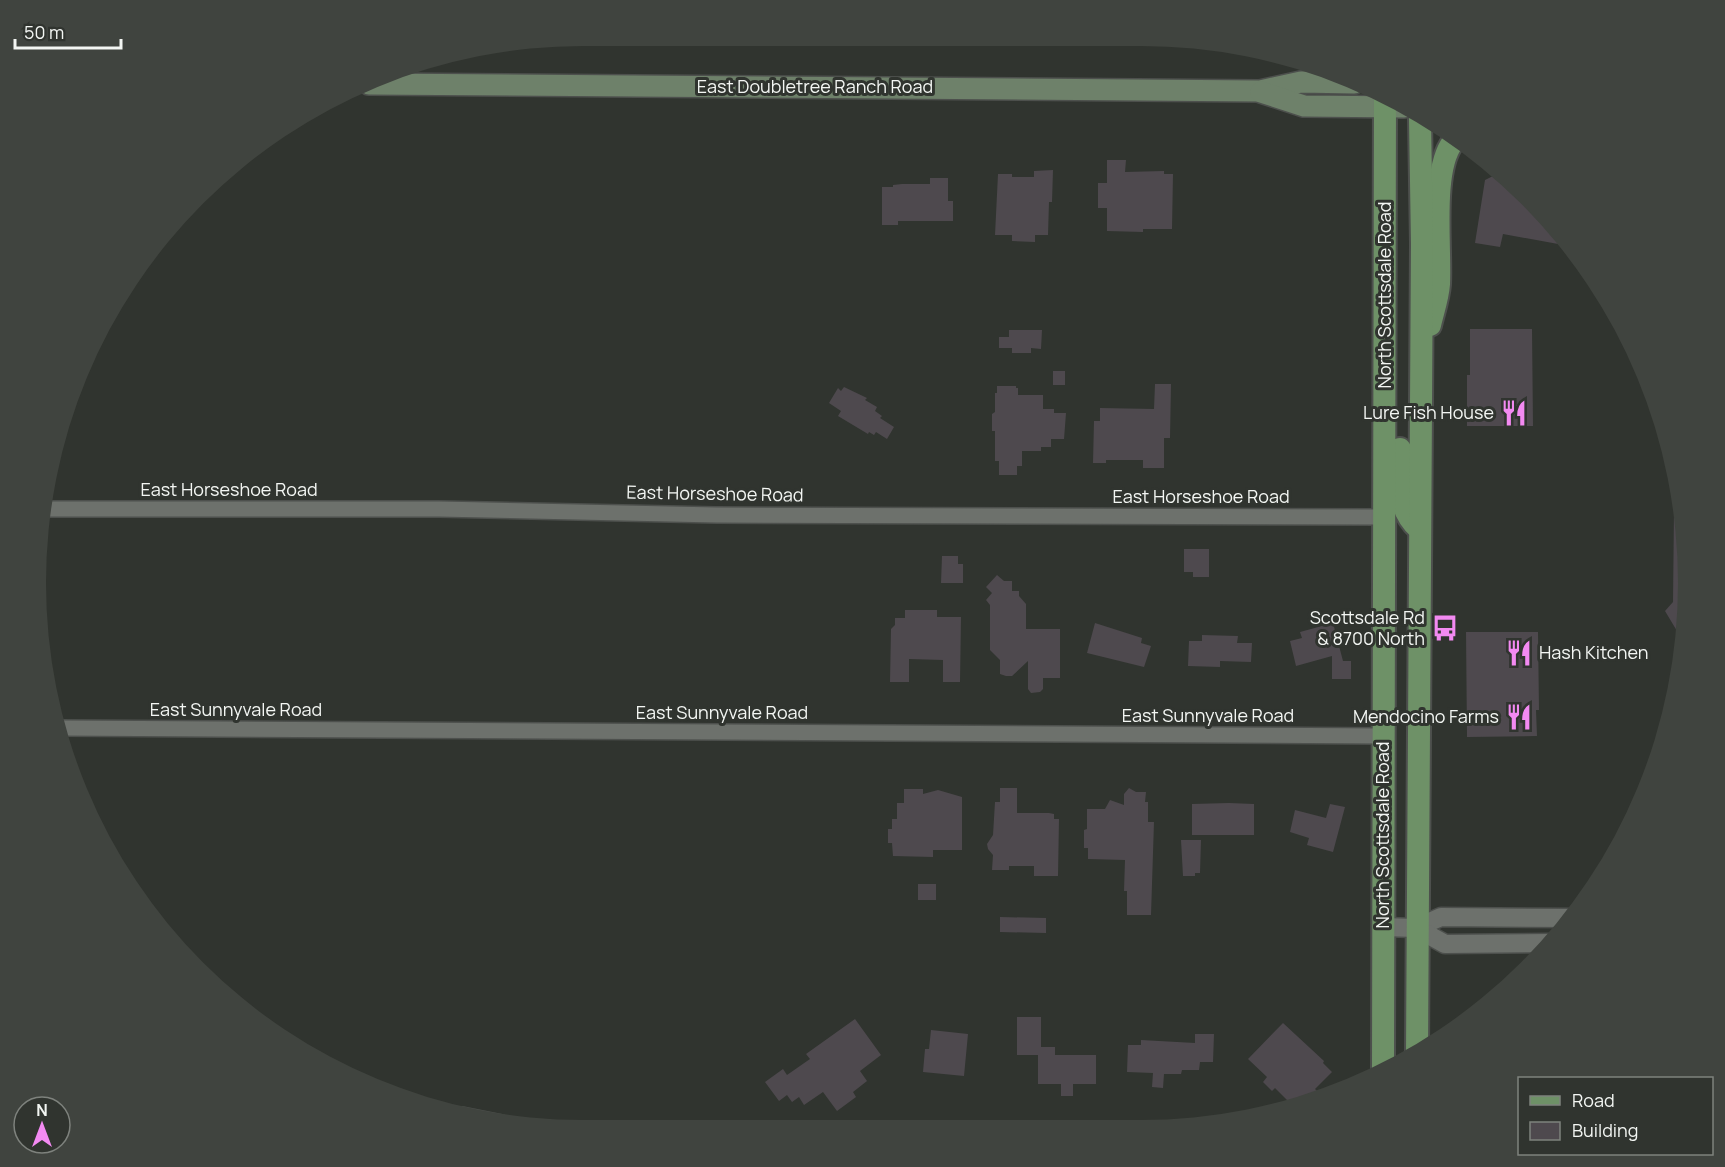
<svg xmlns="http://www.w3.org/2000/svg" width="1725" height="1167" viewBox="0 0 1725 1167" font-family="Manrope,sans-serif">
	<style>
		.building { fill: #4e494e }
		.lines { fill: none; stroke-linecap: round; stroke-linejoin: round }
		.minor-casing { stroke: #4d504d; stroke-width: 18 }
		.tertiary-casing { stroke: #4d504d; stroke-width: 21 }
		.secondary-casing { stroke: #4d504d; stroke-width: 24 }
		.primary-casing { stroke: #4d504d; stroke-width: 26 }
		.minor { stroke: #6d716c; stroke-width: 15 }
		.tertiary { stroke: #6d716c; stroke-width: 18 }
		.secondary { stroke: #6e816a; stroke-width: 21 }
		.primary { stroke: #6e9167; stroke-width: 22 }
		.labels { text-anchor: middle; stroke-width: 6; stroke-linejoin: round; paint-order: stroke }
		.street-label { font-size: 18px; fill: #f3f6f3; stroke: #30342f }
		.poi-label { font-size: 18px; fill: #f3f6f3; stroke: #30342f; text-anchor: end }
	</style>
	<rect width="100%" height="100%" fill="#30342f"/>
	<!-- building -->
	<g class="building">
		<polygon points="1107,160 1126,160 1125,172 1164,171 1164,174 1173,174 1172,229 1143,229 1143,232 1107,231 1107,208 1098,208 1098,183 1107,183"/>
		<polygon points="1053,170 1052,202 1049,202 1048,235 1035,235 1035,242 1012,241 1012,235 995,235 998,174 1012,174 1012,177 1034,177 1034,171"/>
		<polygon points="1497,174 1528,196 1569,246 1503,234 1500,247 1475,243 1485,180"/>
		<polygon points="930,178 948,178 948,201 953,201 953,221 898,221 898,225 882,225 882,187 893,187 893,185 902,184 930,184"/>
		<polygon points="1470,329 1532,329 1533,426 1467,426 1467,375 1470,375"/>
		<polygon points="1009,330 1042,330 1041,349 1031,348 1031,353 1012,353 1012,348 999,348 999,337 1009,337"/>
		<rect x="1053" y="371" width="12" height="14"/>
		<polygon points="1155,384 1171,384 1170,438 1164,438 1164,468 1143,468 1143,460 1106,460 1106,463 1093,463 1094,421 1100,421 1100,408 1154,409"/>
		<polygon points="997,386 1016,386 1016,388 1018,388 1018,395 1043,395 1043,409 1054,409 1054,413 1066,413 1064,439 1051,439 1051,447 1041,447 1041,451 1022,451 1022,466 1017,466 1017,475 999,475 999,461 995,461 995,431 992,431 992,414 995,412 995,393 997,393"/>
		<polygon points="844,387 867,398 865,400 877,407 875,411 882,416 880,418 894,427 887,439 876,432 874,435 869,432 868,434 838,416 841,411 829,403 838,388 841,391"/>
		<polygon points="1682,509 1689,583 1683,641 1665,611 1673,602 1674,510"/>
		<polygon points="1184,549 1209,549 1209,577 1193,577 1193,572 1184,572"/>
		<polygon points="942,556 958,556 958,564 963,564 963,583 941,583"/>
		<polygon points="997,575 1004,581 1012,581 1012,591 1019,591 1019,596 1026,604 1026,629 1060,629 1060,678 1043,678 1043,689 1040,692 1031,693 1028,689 1028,661 1012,676 1006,676 1000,674 1000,660 990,650 990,605 986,600 992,593 986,587"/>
		<polygon points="905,610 937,610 937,617 961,617 960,682 943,682 943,660 909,659 909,682 890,682 891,629 895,625 895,618 905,618"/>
		<polygon points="1095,623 1142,638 1141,643 1151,646 1144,667 1087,653"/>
		<polygon points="1333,623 1343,661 1351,661 1351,679 1332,679 1332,656 1296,666 1290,641 1302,638 1300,632"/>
		<polygon points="1466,632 1538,632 1539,710 1536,710 1537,736 1467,737"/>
		<polygon points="1202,635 1238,636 1237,643 1252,643 1251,662 1220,661 1220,667 1188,666 1189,641 1202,641"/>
		<polygon points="1000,788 1017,788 1017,813 1049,813 1054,814 1054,819 1059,819 1058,876 1034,876 1034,866 1009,866 1009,870 992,870 993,855 988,849 987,844 993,835 995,802 1000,802"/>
		<polygon points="1129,788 1136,792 1146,792 1145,802 1148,802 1148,822 1154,822 1151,915 1127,915 1127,891 1124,891 1125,860 1088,859 1088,848 1084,848 1084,830 1087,829 1087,809 1105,809 1110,800 1124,805 1124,794"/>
		<polygon points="904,789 923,789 923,794 938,790 962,797 962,850 933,850 933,857 893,856 892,843 888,843 888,829 892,829 892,819 897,819 897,803 904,803"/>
		<polygon points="1229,803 1254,804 1254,835 1192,835 1192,804"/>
		<polygon points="1330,804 1345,807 1333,852 1307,845 1309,838 1290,832 1295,810 1326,818"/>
		<polygon points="1181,840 1201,840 1200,873 1195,873 1195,876 1183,876"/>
		<rect x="918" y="884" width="18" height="16"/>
		<polygon points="1000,917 1046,918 1046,933 1000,932"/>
		<polygon points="1017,1017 1041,1017 1041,1047 1055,1047 1055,1055 1096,1055 1096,1084 1073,1084 1073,1096 1061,1096 1061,1084 1038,1084 1038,1055 1017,1055"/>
		<polygon points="855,1019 881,1055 860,1071 867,1081 853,1092 856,1097 837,1111 823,1092 804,1105 799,1097 792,1102 787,1095 779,1101 765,1082 783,1069 787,1075 810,1059 806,1054"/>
		<polygon points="1283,1023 1324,1061 1323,1063 1332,1072 1315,1089 1318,1092 1308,1102 1294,1107 1275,1088 1272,1091 1263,1082 1267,1077 1248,1059"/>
		<polygon points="931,1030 968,1034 964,1076 923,1072 925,1049 929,1049"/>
		<polygon points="1195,1034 1214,1034 1213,1062 1200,1062 1199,1070 1182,1070 1181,1074 1164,1074 1163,1088 1152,1087 1153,1073 1127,1072 1128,1045 1141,1045 1141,1040 1195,1043"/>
	</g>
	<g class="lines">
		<!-- minor casing -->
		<g class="minor-casing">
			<g id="minor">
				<polyline points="46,509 439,509 716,515 1384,517"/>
				<polyline points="61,728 1383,736"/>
				<polyline points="462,1115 502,1123"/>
			</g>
		</g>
		<!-- tertiary casing -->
		<g class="tertiary-casing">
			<g id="tertiary">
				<polyline points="1383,927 1416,928 1441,917 1572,918"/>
				<polyline points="1416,928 1445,944 1551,943"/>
			</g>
		</g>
		<!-- secondary casing -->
		<g class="secondary-casing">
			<g id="secondary">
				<polyline points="369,84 1260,91 1301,82 1354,83"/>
				<polyline points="1261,92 1304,106 1404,107"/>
			</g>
		</g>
		<!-- primary casing -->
		<g class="primary-casing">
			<g id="primary">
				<path d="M1430 325C1433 312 1438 298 1439 284 1441 247 1431 170 1453 142"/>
				<path d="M1400 449C1400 479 1395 507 1419 529"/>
				<polyline points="1417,1054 1422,244 1420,119"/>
				<polyline points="1383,1072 1385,94"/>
			</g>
		</g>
		<!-- minor -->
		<use href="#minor" class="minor"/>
		<!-- tertiary -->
		<use href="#tertiary" class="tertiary"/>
		<!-- secondary -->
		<use href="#secondary" class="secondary"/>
		<!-- primary -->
		<use href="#primary" class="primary"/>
	</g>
	<!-- icons -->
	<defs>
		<g id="restaurant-bare" transform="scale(2.07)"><path d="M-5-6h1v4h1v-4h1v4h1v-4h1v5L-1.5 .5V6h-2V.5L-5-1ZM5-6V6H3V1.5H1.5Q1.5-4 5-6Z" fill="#f38af2" stroke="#30342f" stroke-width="2.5" paint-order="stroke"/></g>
		<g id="bus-bare" transform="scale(2.07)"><path d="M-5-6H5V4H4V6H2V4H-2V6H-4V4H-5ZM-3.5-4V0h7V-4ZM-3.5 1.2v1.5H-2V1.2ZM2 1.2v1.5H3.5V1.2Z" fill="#f38af2" stroke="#30342f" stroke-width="2.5" paint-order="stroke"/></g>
	</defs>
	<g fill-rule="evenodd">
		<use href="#restaurant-bare" x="1514" y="413"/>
		<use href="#bus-bare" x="1445" y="628"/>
		<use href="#restaurant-bare" x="1519" y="653"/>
		<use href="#restaurant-bare" x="1519" y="717"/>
	</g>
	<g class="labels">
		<!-- street labels -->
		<g class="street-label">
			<text x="815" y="93">East Doubletree Ranch Road</text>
			<text transform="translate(1385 295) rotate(-90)" y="6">North Scottsdale Road</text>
			<text x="229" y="496">East Horseshoe Road</text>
			<text transform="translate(715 494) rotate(1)" y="6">East Horseshoe Road</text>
			<text x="1201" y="503">East Horseshoe Road</text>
			<text x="236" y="716">East Sunnyvale Road</text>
			<text x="722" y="719">East Sunnyvale Road</text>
			<text x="1208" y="722">East Sunnyvale Road</text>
			<text transform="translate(1383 835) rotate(-90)" y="6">North Scottsdale Road</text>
		</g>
		<!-- poi labels -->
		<g class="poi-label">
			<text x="1494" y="419">Lure Fish House</text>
			<text x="1425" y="624">Scottsdale Rd<tspan x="1425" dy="21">&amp; 8700 North</tspan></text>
			<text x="1539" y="659" text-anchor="start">Hash Kitchen</text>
			<text x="1499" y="723">Mendocino Farms</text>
		</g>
	</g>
	<!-- crop -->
	<path d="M0 0H1725V1167H0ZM583 46H1141A537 537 0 0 1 1678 583V583A537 537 0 0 1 1141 1120H583A537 537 0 0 1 46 583V583A537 537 0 0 1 583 46Z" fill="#40443f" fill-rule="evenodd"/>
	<!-- legend -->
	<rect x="1518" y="1077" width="195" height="78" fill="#30342f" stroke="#7e827d" stroke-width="1.5"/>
	<rect x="1530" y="1096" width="30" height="9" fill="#6e9167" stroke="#7e827d" stroke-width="1.5"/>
	<text x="1572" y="1107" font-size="18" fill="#f3f6f3">Road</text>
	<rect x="1530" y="1122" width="30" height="18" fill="#4e494e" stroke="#7e827d" stroke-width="1.5"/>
	<text x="1572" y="1137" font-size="18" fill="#f3f6f3">Building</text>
	<!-- north arrow -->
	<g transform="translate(42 1125)"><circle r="28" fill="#30342f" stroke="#7e827d" stroke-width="1.5"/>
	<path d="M0-4.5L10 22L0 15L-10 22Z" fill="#f38af2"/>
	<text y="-9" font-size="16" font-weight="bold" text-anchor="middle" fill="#f3f6f3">N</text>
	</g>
	<!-- scale -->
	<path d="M15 39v9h106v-9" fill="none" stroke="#f3f6f3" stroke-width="3"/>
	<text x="24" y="39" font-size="18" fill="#f3f6f3" stroke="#30342f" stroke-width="4.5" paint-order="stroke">50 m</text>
</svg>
